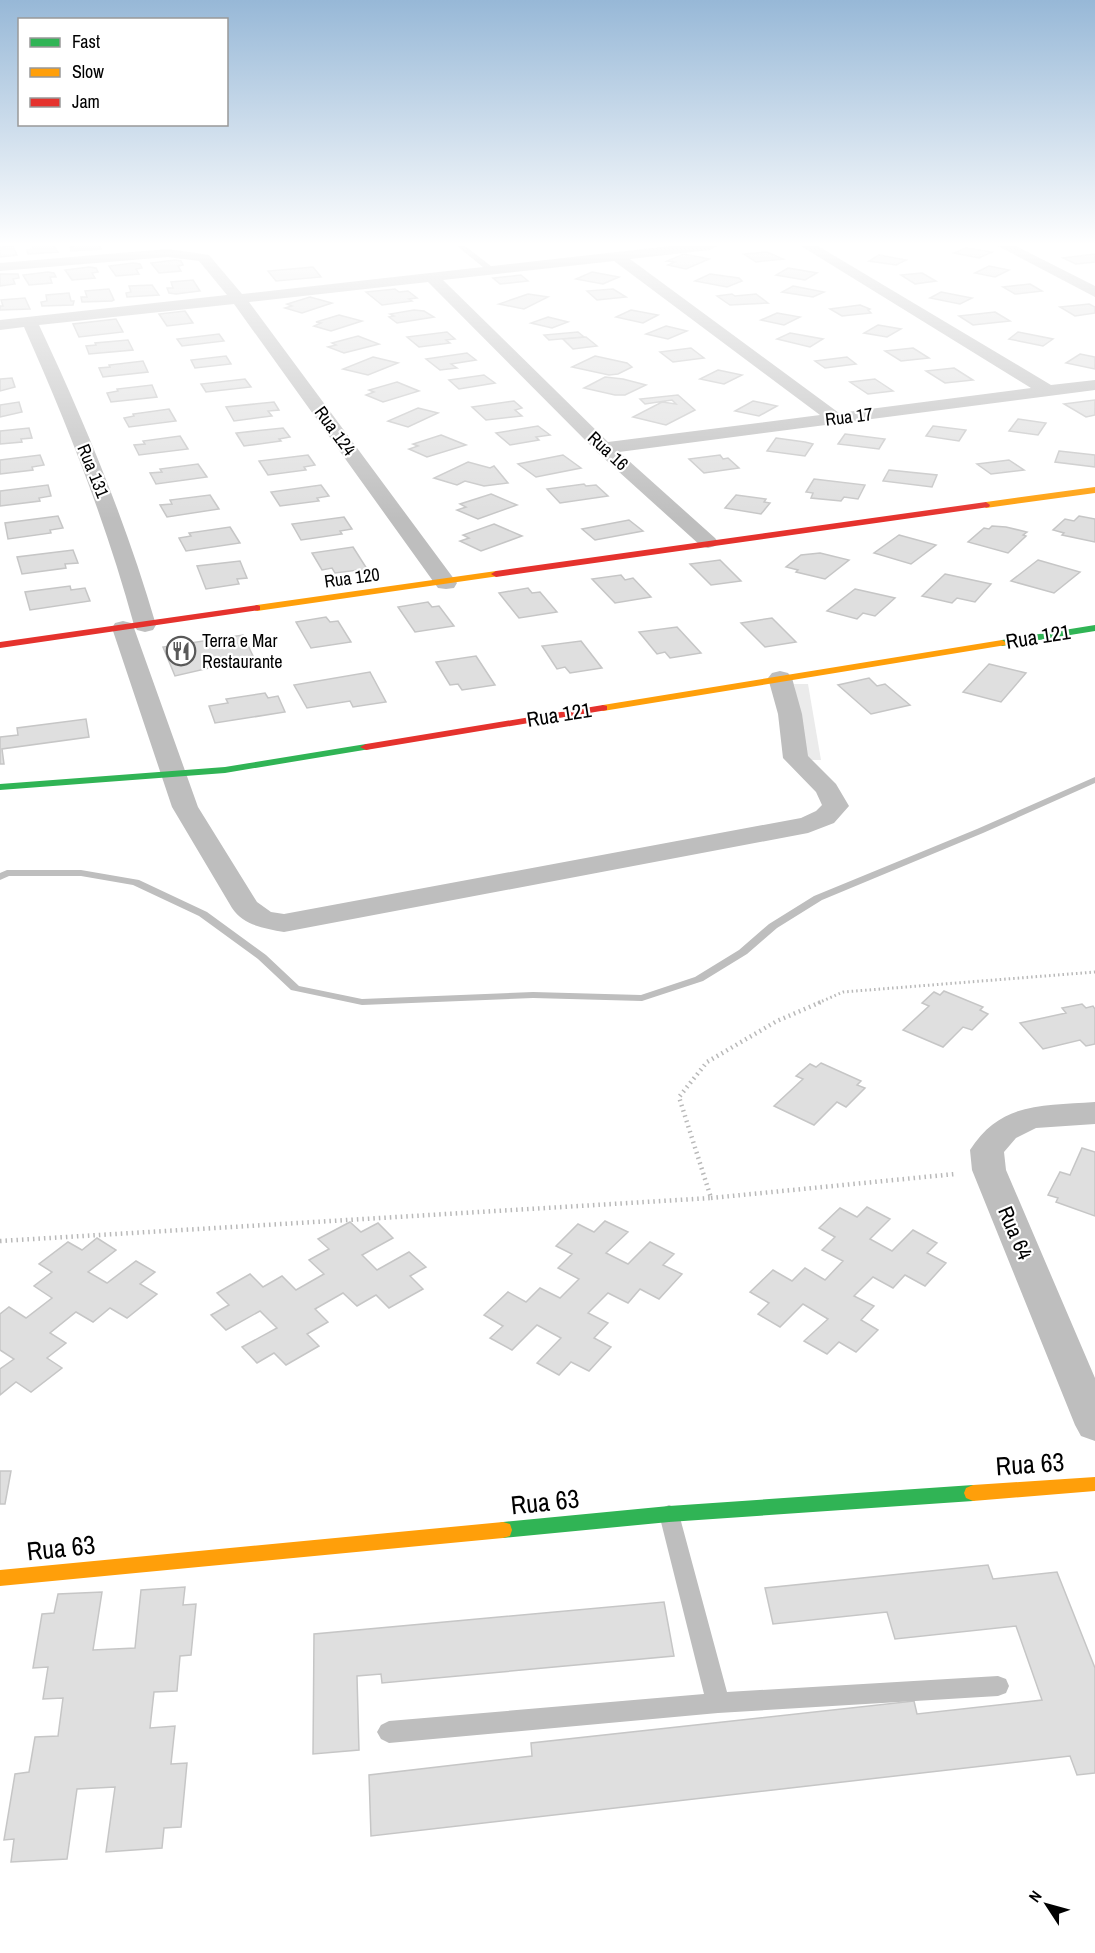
<svg xmlns="http://www.w3.org/2000/svg" width="1095" height="1953" viewBox="0 0 1095 1953" font-family="'Archivo Narrow',sans-serif">
	<style>
		.green { fill: #ebebeb }
		.lines { fill: none; stroke-linecap: round; stroke-linejoin: round }
		.stream { fill: #bebebe; fill-rule: evenodd }
		.building { fill: #dfdfdf; stroke: #c6c6c6; stroke-width: 1.5 }
		.path-far1 { stroke: #b9b9b9; stroke-width: 3; stroke-dasharray: 1.5 3; stroke-linecap: butt }
		.path { stroke: #b9b9b9; stroke-width: 4.5; stroke-dasharray: 1.5 4; stroke-linecap: butt }
		.lane { fill: #bebebe; fill-rule: evenodd }
		.street { fill: #bebebe; fill-rule: evenodd }
		.fast { fill: #30b455; fill-rule: evenodd }
		.slow { fill: #ff9f0a; fill-rule: evenodd }
		.jam { fill: #e5322d; fill-rule: evenodd }
		.labels { text-anchor: middle; stroke-width: 4.5; stroke-linejoin: round; paint-order: stroke }
		.far-street-label { font-size: 18px; fill: #000; stroke: #fff }
		.far-poi-label { font-size: 18px; fill: #000; stroke: #fff; text-anchor: start }
		.street-label { font-size: 21px; fill: #000; stroke: #fff }
		.near-street-label { font-size: 26px; fill: #000; stroke: #fff }
	</style>
	<rect width="100%" height="100%" fill="#fff"/>
	<!-- green -->
	<polygon class="green" points="794,684 808,684 821,760 807,760"/>
	<g class="lines">
		<!-- stream -->
		<polygon class="stream" points="1095,777 1095,783 983,833 822,900 777,928 747,954 703,981 642,1001 533,998 362,1005 291,990 258,959 199,916 133,885 81,876 9,876 0,880 0,873 7,870 81,870 139,880 207,912 266,955 299,986 362,999 533,992 641,995 695,977 739,950 769,924 814,896 977,829"/>
	</g>
	<!-- building -->
	<g class="building">
		<polygon points="13,246 17,255 0,257 0,247"/>
		<polygon points="32,246 54,246 58,252 28,254 27,250 33,249"/>
		<polygon points="75,246 100,246 101,249 71,251 70,247"/>
		<polygon points="966,248 992,252 979,258 954,253"/>
		<polygon points="767,252 783,259 756,262 744,254"/>
		<polygon points="684,254 709,259 686,269 668,265 675,262 667,261"/>
		<polygon points="1095,254 1095,262 1076,264 1063,258"/>
		<polygon points="879,255 906,260 896,265 869,261"/>
		<polygon points="175,260 181,261 183,265 178,266 181,271 159,273 151,263"/>
		<polygon points="133,263 140,264 142,268 136,269 139,274 116,276 109,266"/>
		<polygon points="989,266 1009,270 995,277 975,273"/>
		<polygon points="89,267 96,268 98,272 92,273 95,278 72,280 65,270"/>
		<polygon points="313,267 321,277 276,281 268,271"/>
		<polygon points="788,268 817,273 805,280 776,275"/>
		<polygon points="48,272 54,273 56,277 50,277 52,283 29,285 23,275"/>
		<polygon points="592,272 619,277 603,284 576,279"/>
		<polygon points="922,273 936,281 915,284 901,275"/>
		<polygon points="0,274 18,274 19,278 13,279 15,284 0,286"/>
		<polygon points="710,274 739,278 742,281 727,287 695,281"/>
		<polygon points="521,275 528,281 500,284 493,278"/>
		<polygon points="193,280 200,291 176,294 169,293 167,288 173,288 171,282"/>
		<polygon points="1030,284 1042,291 1015,294 1003,287"/>
		<polygon points="152,285 159,295 127,297 126,293 131,292 129,286"/>
		<polygon points="793,286 824,292 813,297 782,292"/>
		<polygon points="109,289 114,300 112,301 82,302 81,297 87,297 85,291"/>
		<polygon points="395,289 399,292 408,291 417,298 409,299 412,301 382,305 366,292"/>
		<polygon points="613,289 626,297 597,300 587,291"/>
		<polygon points="941,292 972,298 960,304 930,298"/>
		<polygon points="69,293 71,301 74,301 73,305 42,306 41,302 47,301 46,295"/>
		<polygon points="528,294 548,297 524,309 499,304"/>
		<polygon points="732,294 735,296 756,294 768,303 730,305 717,296"/>
		<polygon points="310,297 332,303 302,313 285,308 292,306 287,304"/>
		<polygon points="25,298 30,309 0,310 0,306 3,306 1,300"/>
		<polygon points="1089,304 1095,307 1095,313 1075,316 1060,307"/>
		<polygon points="860,305 870,309 868,310 871,313 842,316 830,309"/>
		<polygon points="414,310 424,311 434,317 397,323 389,317 394,316 390,314"/>
		<polygon points="631,310 658,315 643,323 616,317"/>
		<polygon points="185,311 193,323 167,326 159,314"/>
		<polygon points="995,312 1010,321 973,325 959,316"/>
		<polygon points="777,313 800,317 784,325 761,320"/>
		<polygon points="339,315 362,321 331,331 314,326 321,323 316,322"/>
		<polygon points="548,317 568,322 552,328 531,323"/>
		<polygon points="116,319 123,332 79,337 73,324"/>
		<polygon points="878,325 901,329 887,337 864,333"/>
		<polygon points="666,326 687,331 668,339 646,334"/>
		<polygon points="447,332 455,339 446,340 450,343 419,347 407,337"/>
		<polygon points="578,332 584,337 549,340 544,335"/>
		<polygon points="1018,332 1053,339 1043,346 1009,339"/>
		<polygon points="790,333 823,339 810,347 777,339"/>
		<polygon points="219,334 224,341 182,346 177,339"/>
		<polygon points="358,336 379,344 344,353 328,347 336,345 332,343"/>
		<polygon points="586,337 597,346 573,349 563,339"/>
		<polygon points="128,340 133,350 89,354 86,346 96,345 95,343"/>
		<polygon points="691,348 704,358 673,362 660,352"/>
		<polygon points="913,348 929,358 901,361 885,351"/>
		<polygon points="467,353 476,360 451,364 457,368 440,370 426,359"/>
		<polygon points="1080,354 1095,357 1095,369 1066,363"/>
		<polygon points="226,356 231,364 195,368 191,360"/>
		<polygon points="595,356 627,363 632,367 618,374 609,375 572,367"/>
		<polygon points="373,357 398,363 368,375 343,369"/>
		<polygon points="847,357 856,364 825,368 815,361"/>
		<polygon points="143,361 148,372 103,377 99,368 110,367 109,365"/>
		<polygon points="954,368 973,380 945,383 926,371"/>
		<polygon points="718,370 742,375 724,384 700,379"/>
		<polygon points="484,375 495,383 459,389 449,380"/>
		<polygon points="605,377 623,379 646,385 625,395 615,395 584,388"/>
		<polygon points="12,378 15,387 0,391 0,379"/>
		<polygon points="245,379 251,387 206,392 201,384"/>
		<polygon points="875,379 893,391 868,394 850,382"/>
		<polygon points="397,382 419,391 383,402 366,395 374,392 369,390"/>
		<polygon points="152,385 157,397 111,402 107,393 118,391 117,389"/>
		<polygon points="678,395 695,410 666,425 633,417 662,402 676,404 672,400 645,404 640,399"/>
		<polygon points="1095,400 1095,415 1086,417 1064,404"/>
		<polygon points="514,401 522,408 515,410 522,416 486,420 472,407"/>
		<polygon points="753,401 777,406 759,416 735,411"/>
		<polygon points="19,402 22,412 0,417 0,405"/>
		<polygon points="274,402 279,410 268,411 272,416 234,421 226,407"/>
		<polygon points="418,408 438,413 408,427 388,421"/>
		<polygon points="169,409 176,421 129,427 124,418 134,416 133,414"/>
		<polygon points="1018,419 1046,423 1038,435 1009,431"/>
		<polygon points="538,426 550,435 536,437 539,440 510,445 496,433"/>
		<polygon points="933,426 966,430 959,441 926,436"/>
		<polygon points="29,428 32,438 21,439 22,442 0,444 0,431"/>
		<polygon points="283,428 290,437 279,439 281,441 244,446 236,433"/>
		<polygon points="845,434 885,439 879,449 838,444"/>
		<polygon points="441,435 466,445 427,457 409,449 418,446 413,444"/>
		<polygon points="180,436 188,449 139,455 134,445 145,444 143,441"/>
		<polygon points="776,438 805,442 813,444 805,456 767,451"/>
		<polygon points="1059,451 1095,455 1095,467 1055,462"/>
		<polygon points="40,455 44,465 32,467 33,470 0,474 0,460"/>
		<polygon points="308,455 315,465 304,467 306,470 268,475 259,461"/>
		<polygon points="563,455 581,468 536,477 518,464"/>
		<polygon points="720,455 723,459 728,458 739,468 704,473 689,459"/>
		<polygon points="1009,460 1024,470 991,474 977,464"/>
		<polygon points="468,462 490,468 494,466 508,483 484,486 465,481 457,485 434,478"/>
		<polygon points="198,464 207,477 156,484 150,473 162,472 160,469"/>
		<polygon points="889,470 937,475 932,487 883,481"/>
		<polygon points="814,479 865,485 858,499 844,497 841,501 811,498 813,493 806,492"/>
		<polygon points="584,484 586,486 596,485 608,496 560,503 547,489"/>
		<polygon points="48,485 51,496 39,498 40,501 0,506 0,491"/>
		<polygon points="321,485 329,496 317,498 319,501 280,506 271,492"/>
		<polygon points="491,494 517,505 478,519 457,510 466,507 460,504"/>
		<polygon points="210,495 219,509 167,517 160,505 172,504 170,500"/>
		<polygon points="736,495 766,499 764,502 770,503 761,514 725,508"/>
		<polygon points="58,516 63,528 50,530 51,533 8,539 5,523"/>
		<polygon points="1079,516 1095,519 1095,542 1062,535 1064,533 1053,530 1065,519 1074,521"/>
		<polygon points="344,517 352,529 340,531 342,534 301,540 292,524"/>
		<polygon points="629,520 643,531 595,540 582,529"/>
		<polygon points="494,524 522,536 481,551 460,541 469,538 463,535"/>
		<polygon points="992,526 1006,527 1027,532 1023,535 1026,536 1008,553 968,542 984,528 989,529"/>
		<polygon points="230,527 240,543 186,551 179,538 191,536 189,533"/>
		<polygon points="899,535 936,545 911,564 874,553"/>
		<polygon points="353,547 367,569 335,573 332,568 322,570 312,553"/>
		<polygon points="73,550 78,563 65,564 66,568 22,574 17,557"/>
		<polygon points="820,553 849,560 825,579 796,572 798,570 786,567 801,555"/>
		<polygon points="720,560 741,581 711,585 690,564"/>
		<polygon points="1038,560 1080,572 1054,593 1011,581"/>
		<polygon points="240,561 247,578 237,579 239,584 206,589 197,566"/>
		<polygon points="945,574 991,584 975,602 957,598 952,603 922,596"/>
		<polygon points="621,575 625,580 633,578 651,597 615,603 592,579"/>
		<polygon points="70,586 71,590 85,588 90,601 30,610 25,592"/>
		<polygon points="528,588 532,593 540,592 557,612 519,618 499,593"/>
		<polygon points="855,589 895,598 875,616 863,613 857,619 827,611"/>
		<polygon points="428,602 432,607 439,606 454,626 415,632 398,607"/>
		<polygon points="326,617 330,622 338,621 351,642 311,648 296,622"/>
		<polygon points="772,618 796,642 765,647 741,623"/>
		<polygon points="677,627 701,653 670,658 665,652 657,654 639,632"/>
		<polygon points="243,635 253,656 216,662 218,666 175,676 163,647"/>
		<polygon points="581,641 602,668 570,673 565,667 557,669 542,646"/>
		<polygon points="476,656 495,685 462,690 458,684 450,685 436,662"/>
		<polygon points="989,664 1026,673 1001,702 963,692"/>
		<polygon points="370,672 386,702 353,707 350,701 307,708 294,685"/>
		<polygon points="869,678 877,686 885,684 910,705 871,714 838,685"/>
		<polygon points="265,693 268,698 278,696 285,712 215,723 209,706 228,703 226,699"/>
		<polygon points="86,719 89,737 2,749 4,764 0,764 0,737 18,735 17,728"/>
		<polygon points="944,991 983,1007 980,1010 988,1014 972,1030 963,1027 943,1047 903,1030 929,1006 922,1003 934,992 940,995"/>
		<polygon points="1082,1004 1086,1008 1093,1006 1095,1009 1095,1044 1086,1046 1080,1040 1043,1049 1020,1023 1066,1013 1062,1008"/>
		<polygon points="821,1063 861,1081 857,1085 865,1088 846,1107 837,1102 814,1125 774,1106 803,1079 796,1076 810,1064 816,1067"/>
		<polygon points="1082,1148 1095,1152 1095,1216 1056,1202 1058,1198 1048,1195 1060,1172 1070,1175"/>
		<polygon points="867,1207 890,1219 870,1239 892,1251 913,1230 937,1243 927,1253 946,1263 925,1286 905,1275 893,1288 873,1277 854,1296 874,1306 861,1320 878,1330 856,1352 839,1342 827,1354 804,1341 828,1319 803,1304 780,1327 758,1314 769,1303 750,1292 773,1270 792,1281 805,1268 825,1280 843,1261 822,1250 835,1237 819,1228 840,1208 857,1217"/>
		<polygon points="605,1221 628,1232 606,1253 628,1264 650,1242 674,1254 663,1265 682,1274 659,1299 640,1289 628,1303 608,1293 588,1313 608,1323 594,1338 611,1347 589,1371 571,1362 559,1375 537,1363 561,1338 537,1325 512,1350 490,1338 503,1326 484,1315 508,1292 526,1302 540,1288 560,1298 579,1279 558,1268 572,1254 556,1246 578,1224 594,1232"/>
		<polygon points="350,1222 361,1232 378,1223 393,1238 362,1255 377,1270 409,1252 426,1267 410,1276 423,1289 389,1308 376,1295 357,1306 343,1293 315,1309 328,1322 307,1334 319,1346 286,1365 274,1353 257,1363 242,1347 277,1328 260,1311 226,1330 211,1315 229,1305 217,1293 250,1274 263,1287 282,1276 296,1290 324,1274 309,1260 329,1249 318,1239"/>
		<polygon points="97,1238 116,1250 88,1272 107,1283 136,1261 155,1272 140,1284 157,1294 127,1318 110,1308 93,1322 76,1312 50,1333 66,1343 47,1358 62,1368 31,1392 16,1382 0,1395 0,1369 14,1359 0,1350 0,1314 9,1307 26,1318 52,1298 34,1286 52,1272 39,1264 68,1242 82,1250"/>
		<polygon points="0,1471 11,1471 5,1504 0,1504"/>
		<polygon points="988,1565 993,1579 1057,1572 1095,1668 1095,1773 1077,1775 1070,1756 371,1836 369,1775 532,1756 531,1743 914,1701 917,1714 1042,1700 1016,1626 895,1639 887,1612 773,1624 765,1588"/>
		<polygon points="185,1587 183,1605 196,1604 191,1655 180,1656 177,1691 154,1692 150,1728 175,1726 171,1764 187,1763 181,1827 164,1828 162,1848 106,1852 115,1787 77,1789 67,1859 11,1862 14,1839 4,1840 15,1774 29,1772 35,1737 58,1736 63,1698 43,1699 48,1667 33,1668 42,1614 54,1613 58,1594 102,1592 93,1650 135,1648 141,1590"/>
		<polygon points="664,1602 674,1656 382,1683 381,1674 357,1676 359,1750 313,1754 314,1634"/>
	</g>
	<g class="lines">
		<!-- path-far1 -->
		<polyline class="path-far1" points="818,1003 843,992 1095,972"/>
		<!-- path -->
		<g class="path">
			<polyline points="711,1198 955,1174"/>
			<polyline points="0,1241 711,1198 679,1097 707,1062 777,1021 821,1002"/>
		</g>
		<!-- lane -->
		<g class="lane">
			<polygon points="457,246 465,246 496,270 489,272"/>
			<polygon points="669,1505 676,1508 679,1514 727,1692 998,1676 1006,1679 1009,1686 1006,1693 998,1696 718,1713 389,1743 381,1739 377,1732 381,1725 389,1721 704,1694 659,1514 662,1508"/>
		</g>
		<!-- street -->
		<g class="street">
			<path d="M671 246H717L710 250 630 259 839 413 1031 388 801 246H818L1051 385 1095 380V390L619 452 715 538 718 542 715 546 708 548 701 546 597 452 428 282 249 302 457 583 454 588 446 589 438 588 234 304 39 325C85 423 126 522 156 625L153 630 145 632 137 630 134 625C106 522 67 424 24 327L0 330V320L227 295 199 261 168 257 0 271V263L168 249 209 255 242 294ZM614 261 820 415 608 442 443 280Z"/>
			<polygon points="998,246 1016,246 1095,286 1095,297"/>
			<path d="M123 621 131 623 134 628 198 807 257 902 271 912 284 914 801 818 816 811 822 805 816 792 783 758 778 714 768 678 772 673 780 671 788 673 792 678 802 714 808 756 836 784 849 806 834 823 808 833 284 932C264 928 244 926 232 908L172 807 112 628 115 623Z"/>
			<path d="M1095 1102V1124L1036 1128 1016 1138 1004 1152 1006 1170 1095 1378V1441L1081 1436 1075 1425 972 1170 970 1150C1001 1101 1044 1106 1095 1102Z"/>
		</g>
		<!-- fast -->
		<g class="fast">
			<polygon points="1095,625 1095,631 1002,646 997,643 1002,640"/>
			<polygon points="366,744 372,747 370,749 225,773 0,790 0,784 225,767"/>
			<polygon points="973,1485 980,1488 982,1493 980,1498 973,1501 669,1522 503,1538 496,1536 494,1530 496,1524 503,1522 669,1506"/>
		</g>
		<!-- slow -->
		<g class="slow">
			<polygon points="1095,487 1095,493 986,508 982,505 986,502"/>
			<polygon points="496,571 501,574 499,576 257,611 252,608 257,605"/>
			<polygon points="1002,640 1007,643 1006,645 603,711 598,708 603,705"/>
			<polygon points="1095,1477 1095,1491 973,1501 966,1498 964,1493 966,1488 973,1485"/>
			<polygon points="503,1522 510,1524 512,1530 510,1536 503,1538 0,1586 0,1570"/>
		</g>
		<!-- jam -->
		<g class="jam">
			<polygon points="986,502 990,505 989,507 496,577 491,574 496,571"/>
			<polygon points="257,605 260,606 260,610 0,648 0,642"/>
			<polygon points="603,705 607,706 607,710 366,750 360,747 366,744"/>
		</g>
	</g>
	<!-- sky -->
	<linearGradient id="sky" x2="0" y2="1"><stop stop-color="#97b8d7"/><stop offset="0.47" stop-color="#fff"/><stop offset="1" stop-color="#fff" stop-opacity="0"/></linearGradient>
	<rect width="1095" height="519" fill="url(#sky)"/>
	<!-- icons -->
	<defs>
		<g id="restaurant-ring" transform="scale(1.5)"><circle r="9.5" fill="#fff" stroke="#595959" stroke-width="1.5"/><path d="M-5-6h1v4h1v-4h1v4h1v-4h1v5L-1.5 .5V6h-2V.5L-5-1ZM5-6V6H3V1.5H1.5Q1.5-4 5-6Z" fill="#595959"/></g>
	</defs>
	<g fill-rule="evenodd">
		<use href="#restaurant-ring" x="181" y="651"/>
	</g>
	<g class="labels">
		<!-- far-street labels -->
		<g class="far-street-label">
			<text transform="translate(849 417) rotate(-7)" y="6">Rua 17</text>
			<text transform="translate(335 431) rotate(54)" y="6">Rua 124</text>
			<text transform="translate(608 451) rotate(43)" y="6">Rua 16</text>
			<text transform="translate(93 471) rotate(68)" y="6">Rua 131</text>
			<text transform="translate(352 578) rotate(-8)" y="6">Rua 120</text>
		</g>
		<!-- far-poi labels -->
		<g class="far-poi-label">
			<text x="202" y="647">Terra e Mar<tspan x="202" dy="21">Restaurante</tspan></text>
		</g>
		<!-- street labels -->
		<g class="street-label">
			<text transform="translate(1038 637) rotate(-9)" y="7">Rua 121</text>
			<text transform="translate(559 715) rotate(-9)" y="7">Rua 121</text>
			<text transform="translate(1015 1233) rotate(67)" y="7">Rua 64</text>
		</g>
		<!-- near-street labels -->
		<g class="near-street-label">
			<text transform="translate(1030 1464) rotate(-4)" y="9">Rua 63</text>
			<text transform="translate(545 1502) rotate(-6)" y="9">Rua 63</text>
			<text transform="translate(61 1548) rotate(-6)" y="9">Rua 63</text>
		</g>
	</g>
	<!-- legend -->
	<rect x="18" y="18" width="210" height="108" fill="#ffffff" stroke="#999999" stroke-width="1.5"/>
	<rect x="30" y="38" width="30" height="9" fill="#30b455" stroke="#999999" stroke-width="1.5"/>
	<text x="72" y="48" font-size="18" fill="#000000">Fast</text>
	<rect x="30" y="68" width="30" height="9" fill="#ff9f0a" stroke="#999999" stroke-width="1.5"/>
	<text x="72" y="78" font-size="18" fill="#000000">Slow</text>
	<rect x="30" y="98" width="30" height="9" fill="#e5322d" stroke="#999999" stroke-width="1.5"/>
	<text x="72" y="108" font-size="18" fill="#000000">Jam</text>
	<!-- north arrow -->
	<g transform="translate(1047 1905) rotate(306)" stroke="#ffffff" stroke-width="4.5" paint-order="stroke">
	<path d="M0-4.5L10 22L0 15L-10 22Z" fill="#000000"/>
	<text y="-9" font-size="16" font-weight="bold" text-anchor="middle" fill="#000000">N</text>
	</g>
</svg>
